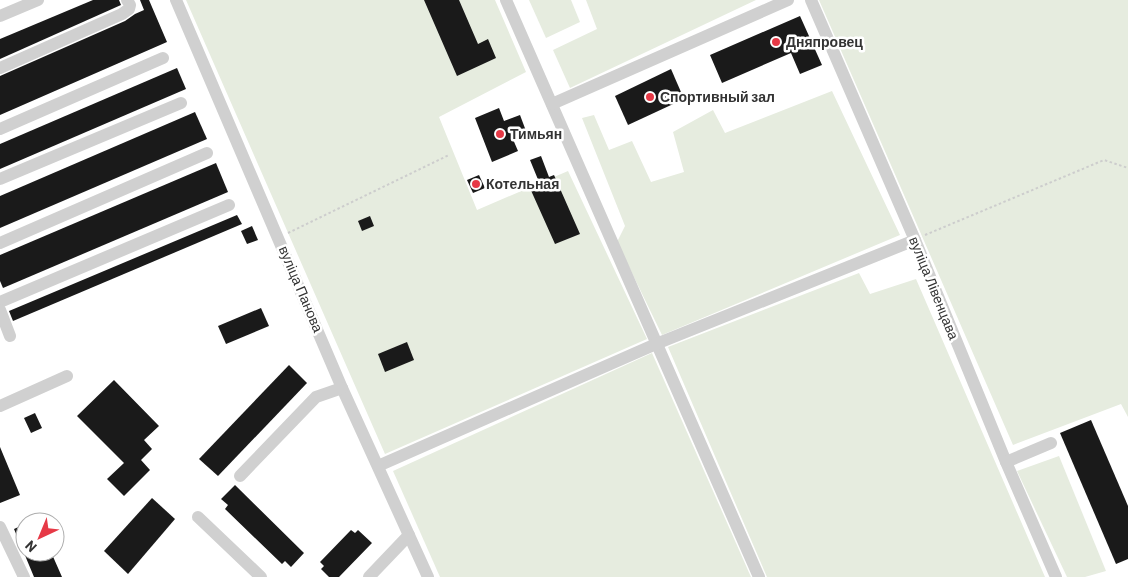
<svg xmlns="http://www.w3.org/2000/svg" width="1128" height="577" viewBox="0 0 1128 577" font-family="Barlow,sans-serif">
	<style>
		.green { fill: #e6ecdf }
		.building { fill: #1a1a1a }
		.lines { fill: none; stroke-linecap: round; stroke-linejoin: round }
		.path { stroke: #cdcdcd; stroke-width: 2; stroke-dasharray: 2.5 2.5; stroke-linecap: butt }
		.minor { stroke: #d0d0d0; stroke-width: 12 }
		.poi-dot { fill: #e63946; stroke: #fff; stroke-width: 2 }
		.labels { text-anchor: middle; stroke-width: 5; stroke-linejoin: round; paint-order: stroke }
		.poi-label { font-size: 14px; font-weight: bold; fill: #333; stroke: #fff; text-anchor: start }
		.street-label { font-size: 14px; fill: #333; stroke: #fff }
	</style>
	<rect width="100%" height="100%" fill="#fff"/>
	<!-- green -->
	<g class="green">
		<polygon points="186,0 495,0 526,72 439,117 477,210 568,171 647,339 385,454"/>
		<polygon points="529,0 571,0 580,22 546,38"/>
		<polygon points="586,0 756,0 570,88 553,50 597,29"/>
		<polygon points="819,0 1128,0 1128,417 1121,404 1013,445"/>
		<polygon points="832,91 900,235 662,335 617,242 625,226 582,118 594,115 609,150 632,141 651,182 684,172 673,132 713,110 725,133"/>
		<polygon points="859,273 870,294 916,279 1045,577 767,577 668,347"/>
		<polygon points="652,353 751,577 440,577 393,471"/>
		<polygon points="1059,456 1106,571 1085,577 1067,577 1017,471"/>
	</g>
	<!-- building -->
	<g class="building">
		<polygon points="93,0 119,0 121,5 0,59 0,39"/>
		<polygon points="140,0 149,0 167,42 0,115 0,76 125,21 135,14 144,10"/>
		<polygon points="424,0 459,0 478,44 488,39 496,58 457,76"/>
		<polygon points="800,16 822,65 800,74 791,53 722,83 710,55"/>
		<polygon points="177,68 186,89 0,169 0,144"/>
		<polygon points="671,69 684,99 628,125 615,96"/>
		<polygon points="499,108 504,121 520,115 526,131 512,137 518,151 492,162 475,118"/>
		<polygon points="195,112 207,139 0,228 0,196"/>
		<polygon points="541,156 549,177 554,175 580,234 555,244 529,186 539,182 530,160"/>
		<polygon points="216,163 228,192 3,288 0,281 0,255"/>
		<polygon points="479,175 485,188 473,193 467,180"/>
		<polygon points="237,215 242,224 13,321 9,311"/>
		<polygon points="370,216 374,226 362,231 358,221"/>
		<polygon points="252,226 258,240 247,244 241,231"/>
		<polygon points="261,308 269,326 226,344 218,326"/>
		<polygon points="407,342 414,360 385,372 378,354"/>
		<polygon points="289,365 307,383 218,476 199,459"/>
		<polygon points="114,380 159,426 144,440 152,449 141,460 150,470 124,496 107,479 124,463 77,416"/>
		<polygon points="35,413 42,428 31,433 24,418"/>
		<polygon points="1091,420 1128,506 1128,559 1116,564 1060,433"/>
		<polygon points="0,447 20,495 0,503"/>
		<polygon points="235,485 304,553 291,567 285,561 282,564 225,509 228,505 221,499"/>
		<polygon points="152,498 175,519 128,574 104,551"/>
		<polygon points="25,524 25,552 51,552 62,577 34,577 14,529"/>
		<polygon points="351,530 355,533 358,530 372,543 339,577 329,577 321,569 324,566 320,562"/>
	</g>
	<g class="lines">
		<!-- path -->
		<g class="path">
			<polyline points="288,233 449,155"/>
			<polyline points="925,235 1104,160 1128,168"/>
		</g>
		<!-- minor -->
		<g class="minor">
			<polyline points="176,0 342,388 428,577"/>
			<polyline points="506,0 759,577"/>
			<polyline points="811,0 915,240 1006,462 1056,577"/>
			<polyline points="0,16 38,0"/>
			<polyline points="0,68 122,14 129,9 130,5 127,0"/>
			<polyline points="552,104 788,0"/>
			<polyline points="0,129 163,58"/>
			<polyline points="0,179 181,103"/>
			<polyline points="0,243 207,153"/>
			<polyline points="0,302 229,205"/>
			<polyline points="0,310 10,336"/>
			<polyline points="0,406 67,376"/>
			<polyline points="1006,462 1051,443"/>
			<polyline points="378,466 656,344 915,240"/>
			<polyline points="240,476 316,397 342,388"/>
			<polyline points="198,517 261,577"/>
			<polyline points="0,527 24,577"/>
			<polyline points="369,577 409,535"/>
		</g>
	</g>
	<!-- markers -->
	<g class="poi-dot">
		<circle cx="776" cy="42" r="5"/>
		<circle cx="650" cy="97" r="5"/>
		<circle cx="500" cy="134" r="5"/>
		<circle cx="476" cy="184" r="5"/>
	</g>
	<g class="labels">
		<!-- poi labels -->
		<g class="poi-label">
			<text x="786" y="47">Дняпровец</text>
			<text x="660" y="102">Спортивный зал</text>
			<text x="510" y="139">Тимьян</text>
			<text x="486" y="189">Котельная</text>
		</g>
		<!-- street labels -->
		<g class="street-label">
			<text transform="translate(934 288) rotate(68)" y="5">вуліца Лівенцава</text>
			<text transform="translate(301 289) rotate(67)" y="5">вуліца Панова</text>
		</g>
	</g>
	<!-- north arrow -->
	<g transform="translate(40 537) rotate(224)"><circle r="24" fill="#ffffff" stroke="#adadad"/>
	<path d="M0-4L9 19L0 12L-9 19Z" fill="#e63946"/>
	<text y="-8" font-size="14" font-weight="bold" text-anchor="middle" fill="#333333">N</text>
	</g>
</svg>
